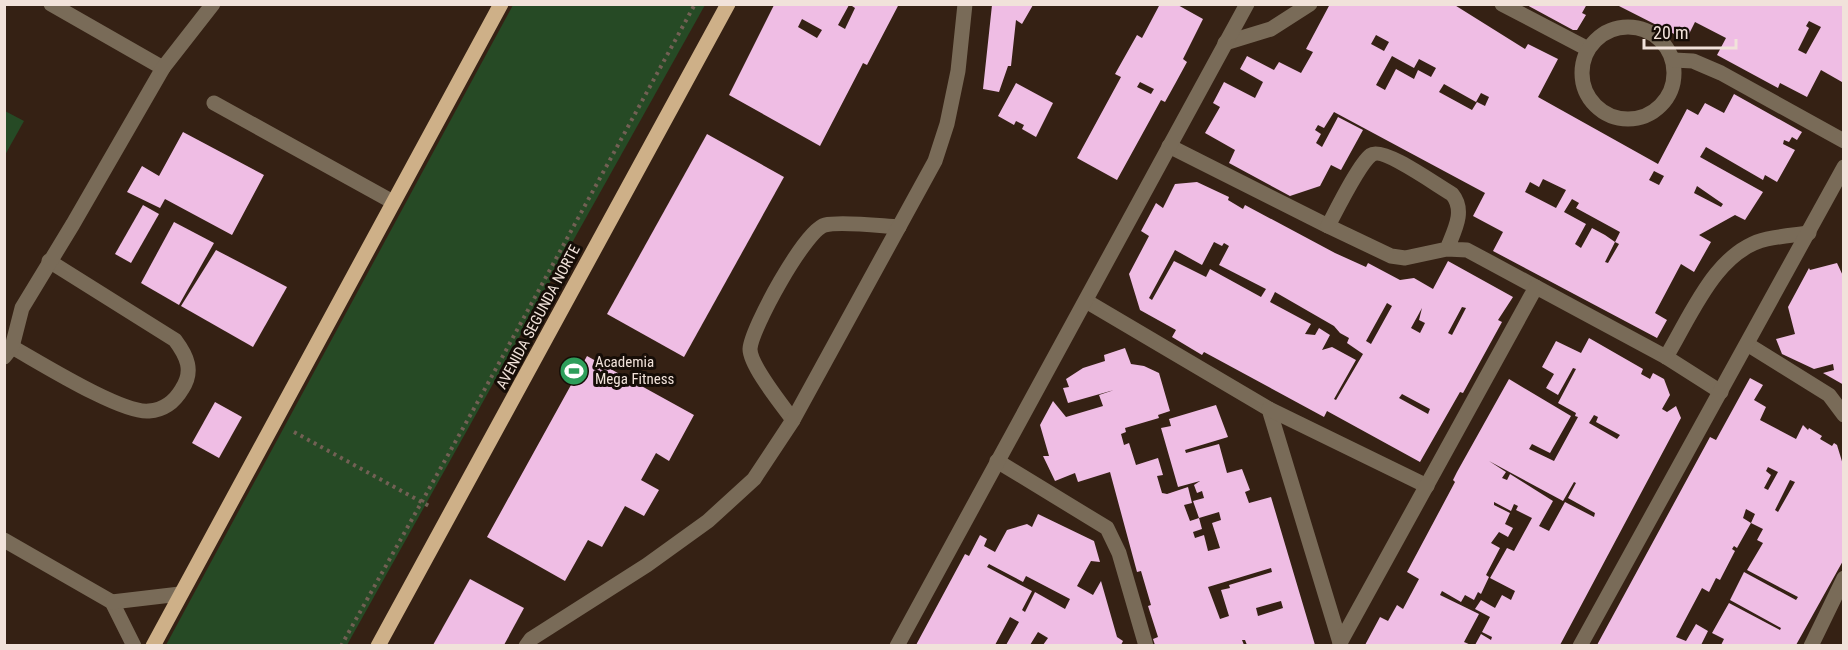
<svg xmlns="http://www.w3.org/2000/svg" width="1848" height="650" viewBox="0 0 1848 650" font-family="'Roboto Condensed',sans-serif">
	<style>
		.green { fill: #264a25 }
		.building { fill: #efbde4; fill-rule: evenodd }
		.lines { fill: none; stroke-linecap: round; stroke-linejoin: round }
		.path { stroke: #726054; stroke-width: 4; stroke-dasharray: 3 4.5; stroke-linecap: butt }
		.minor { stroke: #796b58; stroke-width: 15 }
		.major { stroke: #ceb088; stroke-width: 15 }
		.labels { text-anchor: middle; stroke-width: 6; stroke-linejoin: round; paint-order: stroke }
		.street-label { font-size: 15px; fill: #f1e2da; stroke: #160d07 }
		.poi-label { font-size: 15px; fill: #f1e2da; stroke: #160d07; text-anchor: start }
	</style>
	<rect width="100%" height="100%" fill="#352114"/>
	<!-- green -->
	<g class="green">
		<polygon points="513,5 705,5 347,645 166,645"/>
		<polygon points="5,111 24,121 5,155"/>
	</g>
	<!-- building -->
	<g class="building">
		<path d="M1160 4H1176L1203 19 1183 59 1187 62 1175 84 1165 102 1161 100 1117 180 1077 158 1121 77 1115 74 1137 35 1142 38ZM1140 82 1154 89 1151 94 1137 87Z"/>
		<path d="M1330 4H1453L1525 49 1528 44 1558 59 1538 97 1658 164 1687 109 1698 115 1705 103 1724 113 1734 94 1802 132 1797 140 1792 137 1789 142 1784 140 1783 144 1795 150 1777 182 1765 175 1763 180 1706 147 1700 157 1763 192 1745 220 1735 215 1699 235 1711 242 1694 272 1681 264 1655 313 1667 320 1657 338 1493 251 1503 232 1473 216 1485 193 1334 112 1324 128 1318 125 1315 130 1321 134 1316 143 1322 147 1338 117 1363 130 1341 170 1331 165 1320 186 1290 196 1229 163 1235 150 1205 133 1220 107 1213 103 1224 82 1255 98 1263 82 1240 69 1247 56 1274 70 1279 62 1301 73 1313 52 1306 49ZM1376 35 1389 42 1384 51 1371 44ZM1392 56 1414 68 1419 59 1436 68 1431 77 1418 70 1414 79 1396 69 1385 90 1376 85ZM1444 84 1476 102 1481 93 1489 97 1485 106 1477 102 1472 110 1439 92ZM1654 171 1664 176 1659 185 1649 180ZM1543 179 1566 190 1556 208 1525 192 1530 182 1539 187ZM1697 186 1723 204 1721 207 1694 193ZM1572 199 1579 203 1576 208 1620 232 1615 242 1619 244 1608 263 1605 262 1615 242 1605 235 1592 228 1581 248 1575 244 1586 224 1564 212Z"/>
		<polygon points="1525,4 1587,4 1582,13 1586,15 1577,30 1573,30"/>
		<path d="M1844 4V79L1842 82 1821 70 1807 97 1780 83 1778 88 1717 55 1726 38 1695 22 1686 40 1617 5ZM1809 21 1821 27 1806 54 1798 50 1809 28 1806 26Z"/>
		<path d="M849 5 838 25 845 29 855 8 849 4H899L867 65 863 63 860 69 820 146 729 95 774 5ZM802 19 822 30 817 38 798 27Z"/>
		<polygon points="992,5 1033,5 1022,24 1016,20 1011,66 1008,66 999,92 983,89"/>
		<polygon points="1016,83 1053,103 1036,137 1022,129 1024,125 1016,121 1014,125 998,116"/>
		<polygon points="183,132 264,175 232,235 165,199 160,208 127,192 142,166 159,176"/>
		<polygon points="707,134 784,177 684,357 607,314"/>
		<path d="M1197 182 1229 197 1228 200 1243 209 1245 205 1335 253 1366 267 1368 263 1400 280 1414 278 1433 289 1448 261 1513 297 1498 320 1502 322 1463 393 1460 392 1420 462 1327 411 1324 417 1204 352 1202 355 1172 337 1176 330 1140 310 1129 274 1149 236 1141 231 1156 203 1163 208 1175 184ZM1214 242 1222 246 1224 243 1229 246 1219 265 1266 289 1261 297 1210 269 1206 277 1174 261 1152 300 1149 298 1175 250 1202 265ZM1275 292 1334 326 1340 333 1349 338 1347 343 1363 354 1336 400 1334 399 1356 360 1332 347 1322 350 1330 335 1319 328 1315 335 1305 334 1311 324 1270 302ZM1387 303 1392 306 1371 344 1366 341ZM1462 307 1466 308 1452 335 1448 333ZM1422 308 1419 320 1425 323 1420 333 1411 328ZM1402 394 1430 409 1428 414 1399 398Z"/>
		<polygon points="143,205 159,214 131,263 115,254"/>
		<polygon points="174,222 214,243 179,305 141,283"/>
		<polygon points="216,250 287,287 253,347 181,306"/>
		<polygon points="1837,263 1844,278 1844,385 1823,373 1834,370 1833,364 1814,369 1782,354 1776,339 1795,334 1788,307 1809,268 1810,270"/>
		<path d="M1589 338 1643 369 1641 374 1650 379 1653 373 1664 379 1670 395 1662 409 1667 412 1676 406 1681 418 1560 645H1475L1481 634 1491 640 1492 637 1482 632 1490 617 1475 609 1481 600 1495 608 1502 595 1511 600 1515 591 1490 578 1507 548 1514 551 1532 518 1516 510 1518 506 1514 504 1511 511 1494 502V505L1510 513 1505 524 1513 528 1508 537 1499 532 1491 543 1500 548 1486 575 1489 577 1481 594 1478 592 1474 600 1465 595 1461 602 1442 591 1440 595 1479 614 1464 642 1471 645H1365L1380 617 1388 621 1397 605 1403 609 1419 579 1407 572 1455 482 1453 480 1457 472 1509 379 1571 416 1550 453 1532 444 1529 449 1554 461 1578 417 1575 416 1576 413 1558 403 1576 369 1573 368 1558 395 1546 388 1554 374 1542 367 1556 341 1581 353ZM1594 415 1598 417 1596 422 1620 435 1617 439 1589 423ZM1489 461 1563 501 1574 482 1576 483 1568 498 1595 513 1594 517 1565 502 1549 531 1539 526 1553 501 1510 474 1507 480 1502 478 1506 472Z"/>
		<path d="M1125 348 1131 364 1144 366 1159 373 1170 411 1158 415 1159 418 1125 428 1126 432 1121 434 1124 445 1129 443 1136 465 1158 458 1163 475 1157 476 1162 493 1167 494 1188 487 1192 503 1184 505 1190 521 1199 518 1202 529 1193 532 1195 538 1204 535 1208 551 1220 548 1212 523 1221 520 1219 512 1199 518 1193 501 1204 498 1202 491 1197 493 1194 485 1200 481 1178 487 1161 428 1171 426 1169 419 1216 405 1228 437 1185 450 1186 453 1219 444 1227 473 1242 469 1250 490 1245 492 1249 503 1271 497 1315 645H1247L1245 640H1242L1244 645H1155L1153 639 1158 637 1148 606 1151 605 1141 571 1137 572 1110 472 1078 482 1075 473 1055 481 1043 456H1049L1040 425 1053 401 1066 417 1103 406 1099 395 1114 390 1068 403 1063 388 1069 387 1066 379 1083 368 1105 361 1104 355ZM1271 568 1272 572 1229 585 1230 588 1221 590 1229 616 1220 619 1208 587ZM1281 601 1283 608 1258 616 1256 608Z"/>
		<polygon points="587,356 694,415 669,461 656,453 641,480 659,490 644,516 625,506 602,547 588,540 565,581 487,537"/>
		<path d="M1750 378 1763 385 1754 400 1766 407 1760 420 1796 439 1803 425 1808 430 1809 428 1822 436 1820 439 1832 446 1834 443 1837 445 1844 468V559L1796 645H1721L1724 639 1712 633 1729 603 1780 630 1781 628 1730 600 1744 572 1796 600 1798 597 1747 570 1763 543 1757 540 1763 529 1751 523 1737 548 1734 546 1732 549 1735 551 1720 580 1716 578 1709 592 1702 588 1676 637 1686 641 1696 624 1708 631 1701 645H1597L1710 437 1716 440ZM1768 467 1778 472 1768 490 1764 488 1771 475 1766 471ZM1790 480 1795 482 1778 512 1775 510ZM1746 509 1755 514 1751 523 1743 518Z"/>
		<polygon points="215,402 242,417 219,458 192,443"/>
		<path d="M1038 514 1094 541 1100 562 1091 561 1077 586 1093 595 1101 581 1117 637 1123 641 1121 645H1043L1048 638 1038 632 1030 645H1006L1019 622 1010 617 995 645H916L965 554 969 556 980 535 987 539 984 546 995 552 1007 530 1027 524 1032 527ZM989 564 1023 582 1026 576 1070 599 1065 609 1035 592 1025 612 1022 610 1032 591 987 567Z"/>
		<polygon points="470,579 524,608 504,645 433,645"/>
	</g>
	<g class="lines">
		<!-- path -->
		<g class="path">
			<polyline points="294,432 429,506"/>
			<polyline points="341,646 481,396 695,4"/>
		</g>
		<!-- minor -->
		<g class="minor">
			<polyline points="51,4 163,68"/>
			<polyline points="1502,4 1588,49"/>
			<circle cx="1628" cy="73" r="46"/>
			<polyline points="1225,43 1271,29 1310,4"/>
			<polyline points="1674,60 1693,61 1721,73 1844,141"/>
			<polyline points="214,103 393,202"/>
			<polyline points="1169,146 1328,226"/>
			<path d="M1447 249C1454 231 1466 211 1452 194 1439 187 1383 146 1371 155 1359 164 1336 211 1328 226L1391 256 1405 258 1447 249 1467 250 1536 287"/>
			<polyline points="1086,301 1269,409 1341,646"/>
			<polyline points="1747,344 1829,395 1844,415"/>
			<path d="M12 347C39 362 122 414 149 411 164 410 175 401 182 389 194 371 187 356 175 340L49 261"/>
			<polyline points="4,357 12,347 22,308 73,224 163,68 213,4"/>
			<path d="M1666 357C1691 316 1716 250 1767 239 1781 236 1795 235 1809 233"/>
			<polyline points="1269,409 1427,486"/>
			<path d="M793 420C783 406 750 366 750 349 751 329 805 230 825 225 841 221 881 226 899 227"/>
			<polyline points="997,461 1107,528 1119,553 1146,646"/>
			<polyline points="4,540 112,602 134,646"/>
			<polyline points="112,602 180,594"/>
			<polyline points="1340,643 1536,287 1666,357 1721,392"/>
			<polyline points="526,646 531,639 647,565 708,521 754,479 793,420 935,161 947,124 958,71 965,4"/>
			<polyline points="897,646 1247,4"/>
			<polyline points="1580,646 1844,167"/>
			<polyline points="1811,646 1844,578"/>
		</g>
		<!-- major -->
		<g class="major">
			<polyline points="153,646 501,4"/>
			<polyline points="378,646 728,4"/>
		</g>
	</g>
	<!-- icons -->
	<defs>
		<g id="stadium-disc" transform="scale(1.5)"><circle r="9.5" fill="#2e9e5b" stroke="#160d07"/><path d="M0-5a6.5 5 0 1 0 0 10a6.5 5 0 1 0 0-10ZM-3.5-1.8h7v3.6h-7Z" fill="#fff"/></g>
	</defs>
	<g fill-rule="evenodd">
		<use href="#stadium-disc" x="574" y="371"/>
	</g>
	<g class="labels">
		<!-- street labels -->
		<g class="street-label">
			<text transform="translate(538 317) rotate(-62)" y="5">AVENIDA SEGUNDA NORTE</text>
		</g>
		<!-- poi labels -->
		<g class="poi-label">
			<text x="595" y="367">Academia<tspan x="595" dy="17">Mega Fitness</tspan></text>
		</g>
	</g>
	<!-- border -->
	<rect width="1848" height="650" fill="none" stroke="#f1e2da" stroke-width="12"/>
	<!-- scale -->
	<path d="M1644 39v9h92v-9" fill="none" stroke="#f1e2da" stroke-width="3"/>
	<text x="1653" y="39" font-size="18" fill="#f1e2da" stroke="#160d07" stroke-width="4.5" paint-order="stroke">20 m</text>
</svg>
